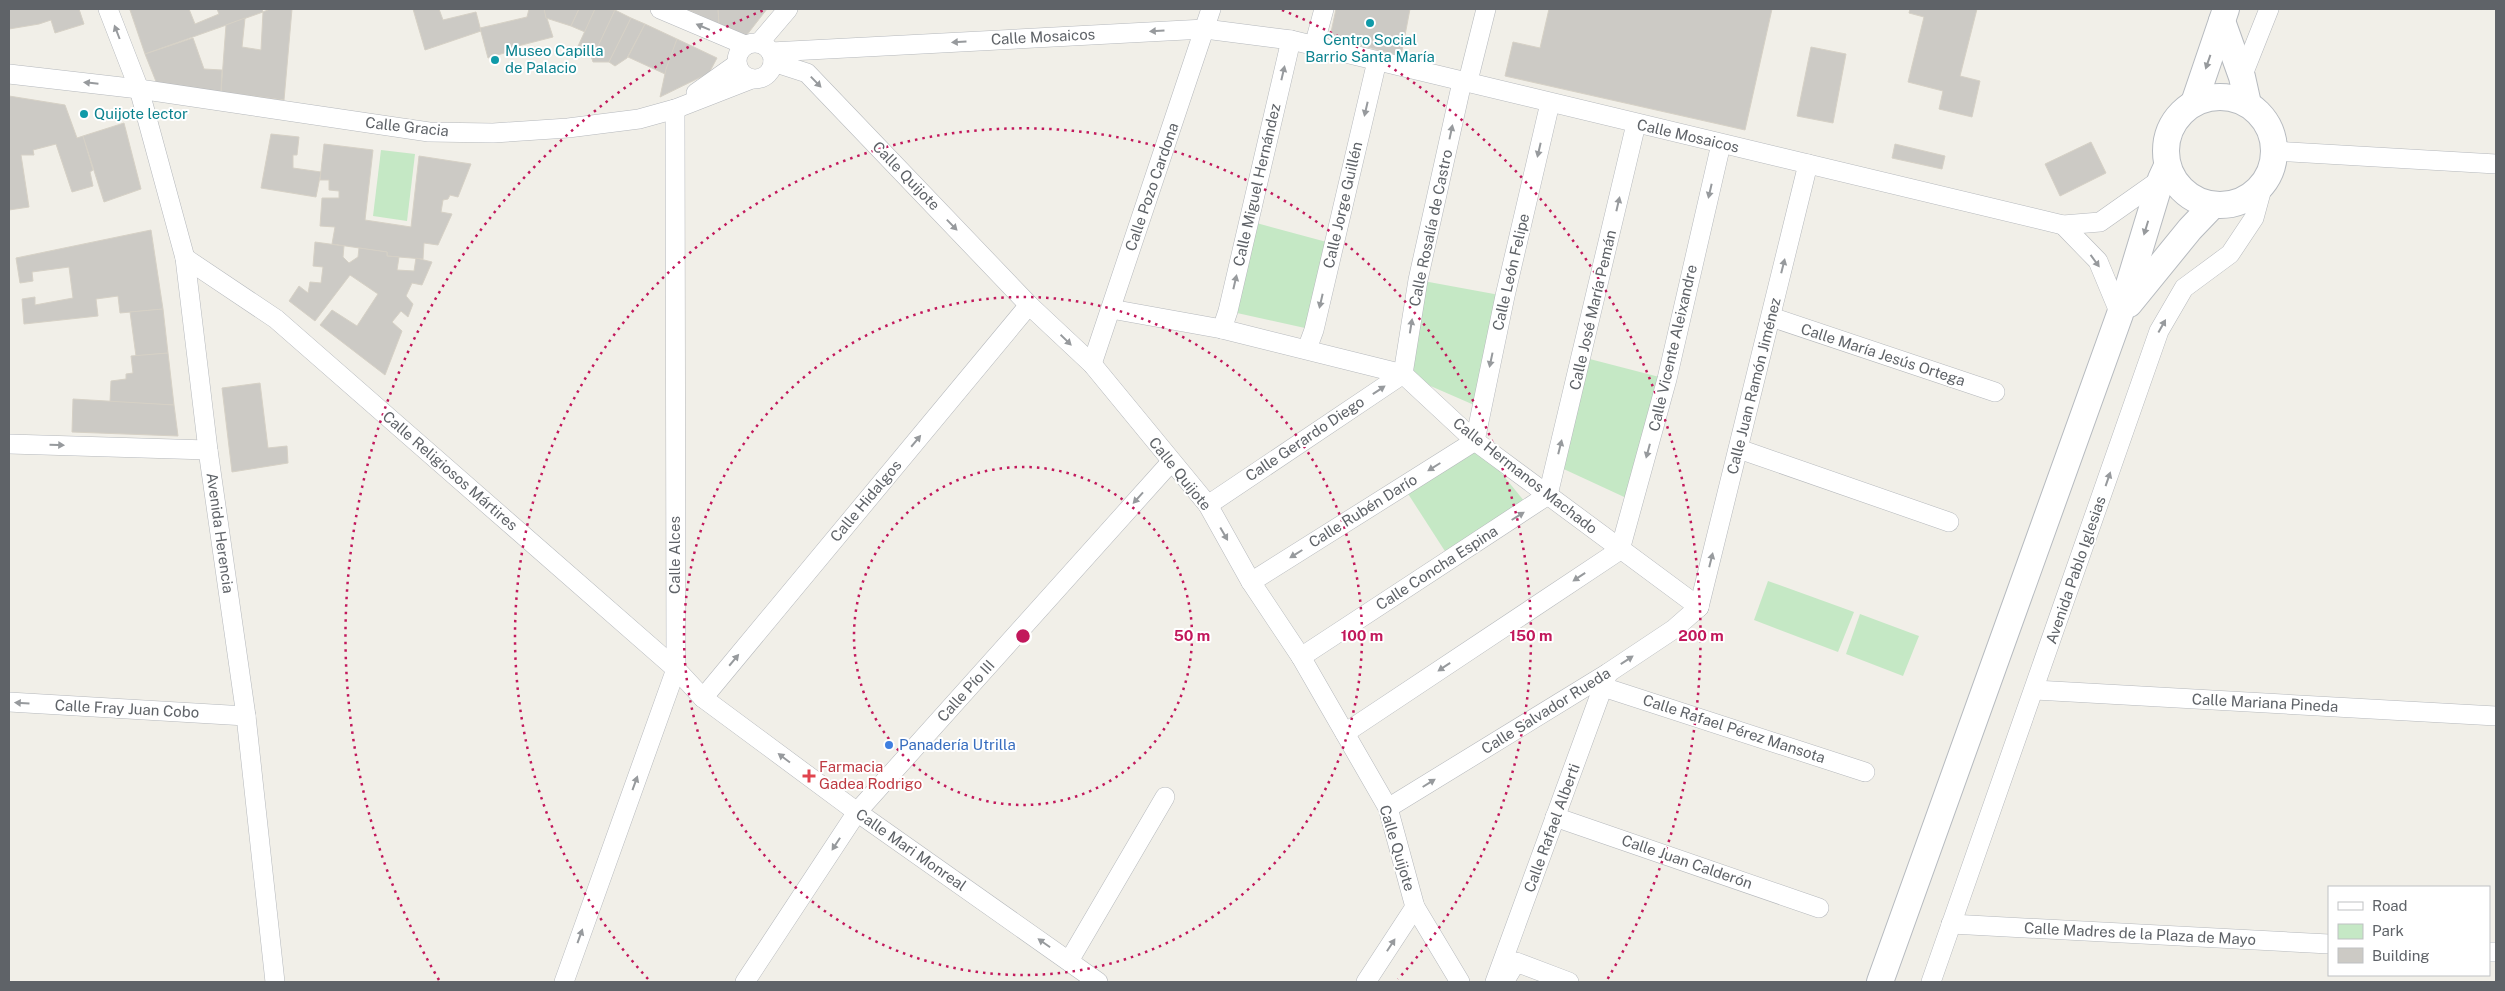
<svg xmlns="http://www.w3.org/2000/svg" width="2505" height="991" viewBox="0 0 2505 991" font-family="'Public Sans',sans-serif">
	<style>
		.green { fill: #c5e8c5 }
		.building { fill: #cccac5; stroke: #d6d1c6 }
		.lines { fill: none; stroke-linecap: round; stroke-linejoin: round }
		.street-casing { stroke: #b5b8bc; stroke-width: 20 }
		.secondary-casing { stroke: #b6babf; stroke-width: 28 }
		.street { stroke: #fff; stroke-width: 19 }
		.secondary { stroke: #fff; stroke-width: 26 }
		.oneway { fill: #979a9d }
		.ring { fill: none; stroke: #c2185b; stroke-width: 2.5; stroke-dasharray: 2.5 5 }
		.culture-dot { fill: #0f9aa8; stroke: #fff; stroke-width: 2 }
		.shop-dot { fill: #3f7fe0; stroke: #fff; stroke-width: 2 }
		.health-dot { fill: #e0444e; stroke: #fff; stroke-width: 2 }
		.labels { text-anchor: middle; stroke-width: 4; stroke-linejoin: round; paint-order: stroke }
		.street-label { font-size: 15px; fill: #5f6368; stroke: #fff }
		.culture-label { font-size: 15px; fill: #0d838f; stroke: #fff; text-anchor: start }
		.shop-label { font-size: 15px; fill: #366cbe; stroke: #fff; text-anchor: start }
		.health-label { font-size: 15px; fill: #be3a42; stroke: #fff; text-anchor: start }
		.centre { fill: #c2185b; stroke: #fff; stroke-width: 2.5 }
		.ring-label { font-size: 15px; text-anchor: middle; font-weight: bold; fill: #c2185b; stroke: #fff; stroke-width: 4; stroke-linejoin: round; paint-order: stroke }
	</style>
	<rect width="100%" height="100%" fill="#f1efe8"/>
	<!-- green -->
	<g class="green">
		<polygon points="381,150 415,154 407,221 373,216"/>
		<polygon points="1249,221 1334,244 1314,330 1228,311"/>
		<polygon points="1418,280 1505,296 1481,408 1403,374"/>
		<polygon points="1582,357 1667,379 1635,502 1555,465"/>
		<polygon points="1475,441 1530,508 1450,559 1403,486"/>
		<polygon points="1768,581 1854,612 1838,652 1754,620"/>
		<polygon points="1860,614 1919,636 1903,676 1846,654"/>
	</g>
	<!-- building -->
	<g class="building">
		<polygon points="9,9 79,9 84,24 55,33 51,20 39,24 9,29"/>
		<polygon points="134,9 189,9 195,24 219,14 217,9 262,9 263,12 145,54 130,10"/>
		<polygon points="270,9 292,9 284,100 221,92 226,25 245,18 242,47 261,50 263,12"/>
		<polygon points="413,9 439,9 443,20 476,12 481,31 425,50"/>
		<polygon points="529,9 544,9 553,37 514,47 514,50 488,58 480,28 527,17"/>
		<polygon points="544,9 579,9 571,26 546,18"/>
		<polygon points="579,9 595,9 585,32 571,26"/>
		<polygon points="595,9 615,10 592,59 591,53 584,54 587,47 585,46 582,54 574,55"/>
		<polygon points="686,9 718,9 719,24"/>
		<polygon points="718,9 767,9 746,36 719,24"/>
		<polygon points="1336,9 1410,9 1401,56 1330,37"/>
		<polygon points="1549,9 1772,9 1745,130 1505,76 1513,42 1540,48"/>
		<polygon points="1910,9 1977,9 1960,76 1980,81 1972,117 1939,109 1943,91 1908,82 1924,17 1909,13"/>
		<polygon points="615,10 631,18 609,62 593,62 592,59"/>
		<polygon points="631,18 645,24 627,58 615,66 609,62"/>
		<polygon points="645,24 677,39 665,74 628,57"/>
		<polygon points="193,38 204,69 222,70 221,92 157,84 145,54"/>
		<polygon points="677,39 717,58 709,73 660,97 666,69"/>
		<polygon points="1811,47 1846,54 1833,123 1797,116"/>
		<polygon points="9,96 65,105 77,138 83,136 93,170 90,172 93,186 72,192 56,144 33,150 34,155 21,155 29,207 9,210"/>
		<polygon points="124,123 141,189 104,202 83,136"/>
		<polygon points="271,134 299,137 297,155 293,155 293,168 321,172 316,197 261,188"/>
		<polygon points="2091,142 2106,173 2060,196 2045,164"/>
		<polygon points="324,144 373,150 365,220 411,227 419,156 471,164 458,197 450,195 448,199 443,200 441,212 452,214 438,245 424,243 423,259 387,256 387,252 332,244 335,227 320,226 322,198 339,198 339,191 329,190 329,180 320,180"/>
		<polygon points="1895,144 1945,156 1942,169 1892,158"/>
		<polygon points="151,230 163,309 120,313 118,296 96,299 98,316 24,324 22,299 35,297 35,305 73,298 69,267 32,272 33,281 20,283 16,258"/>
		<polygon points="315,242 344,246 343,257 349,263 358,257 359,248 387,252 387,256 399,257 397,270 414,271 416,258 432,262 422,285 412,283 406,296 413,304 408,317 401,311 392,322 402,331 385,375 320,325 332,310 357,326 378,294 350,275 315,321 289,301 299,286 308,293 310,282 321,283 323,267 313,266"/>
		<polygon points="163,309 168,353 136,356 130,312"/>
		<polygon points="168,353 174,405 110,402 111,381 126,379 126,374 133,373 131,356"/>
		<polygon points="260,383 268,448 287,446 288,463 232,472 222,388"/>
		<polygon points="73,399 174,405 178,436 72,432"/>
	</g>
	<g class="lines">
		<!-- street casing -->
		<g class="street-casing">
			<g id="street">
				<polyline points="108,9 139,89 185,258 208,450 246,716 275,982"/>
				<polyline points="660,9 745,45"/>
				<circle cx="755" cy="61" r="18"/>
				<polyline points="759,43 788,9"/>
				<polyline points="1314,46 1324,9"/>
				<polyline points="771,52 1205,29 1291,40 2063,225 2100,222 2161,179"/>
				<polyline points="773,62 807,73 1029,305 1092,364 1208,505 1251,582 1301,657 1388,808 1415,907 1460,982"/>
				<polyline points="9,74 139,89 429,132 493,133 568,128 639,119 675,109 752,79"/>
				<polyline points="2242,77 2269,9"/>
				<polyline points="1468,81 1486,9"/>
				<polyline points="696,93 737,64"/>
				<polyline points="2275,151 2496,164"/>
				<polyline points="2063,225 2098,261 2120,314"/>
				<polyline points="185,258 276,319 676,669 703,698 857,812 1098,982"/>
				<polyline points="1111,309 1222,329 1403,374 1475,441 1699,607"/>
				<polyline points="1771,317 1995,392"/>
				<polyline points="1222,329 1228,311 1291,40"/>
				<polyline points="1307,349 1314,330 1377,61"/>
				<polyline points="1092,364 1211,9"/>
				<polyline points="9,444 208,450"/>
				<polyline points="1739,449 1949,522"/>
				<polyline points="1208,505 1403,374 1418,280 1462,82"/>
				<polyline points="1251,582 1475,441 1505,296 1550,103"/>
				<polyline points="1699,607 1808,164"/>
				<polyline points="1301,657 1548,495 1636,124"/>
				<polyline points="1603,687 1865,772"/>
				<polyline points="2035,690 2496,716"/>
				<polyline points="703,698 1029,305"/>
				<polyline points="9,702 246,716"/>
				<polyline points="1345,733 1620,550 1667,379 1721,144"/>
				<polyline points="1388,808 1608,673 1674,629 1699,607"/>
				<polyline points="1555,817 1819,908"/>
				<polyline points="1951,924 2329,944"/>
				<polyline points="2489,952 2496,952"/>
				<polyline points="1069,961 1165,797"/>
				<polyline points="564,982 676,669 675,109"/>
				<polyline points="745,982 857,812 1171,462"/>
				<polyline points="1366,982 1415,907"/>
				<polyline points="1495,982 1608,673"/>
				<polyline points="1504,982 1516,962 1569,982"/>
				<polyline points="1931,982 2159,331 2184,288 2230,254 2254,218 2263,185"/>
			</g>
		</g>
		<!-- secondary casing -->
		<g class="secondary-casing">
			<g id="secondary">
				<polyline points="2222,21 2242,77 2248,104"/>
				<circle cx="2220" cy="151" r="54"/>
				<polyline points="2194,103 2226,9"/>
				<polyline points="2129,304 2190,229 2213,205"/>
				<polyline points="1880,982 2120,314 2161,179 2167,166"/>
			</g>
		</g>
		<!-- street -->
		<use href="#street" class="street"/>
		<!-- secondary -->
		<use href="#secondary" class="secondary"/>
	</g>
	<!-- one-way arrows -->
	<defs><path id="oneway-solid" d="M-6-.8H1V-3.2L6.5 0L1 3.2V.8H-6Z" transform="scale(1.25)"/></defs>
	<g class="oneway">
		<use href="#oneway-solid" transform="translate(703 27) rotate(-157)"/>
		<use href="#oneway-solid" transform="translate(1157 31) rotate(177)"/>
		<use href="#oneway-solid" transform="translate(117 32) rotate(-111)"/>
		<use href="#oneway-solid" transform="translate(959 42) rotate(177)"/>
		<use href="#oneway-solid" transform="translate(2208 62) rotate(109)"/>
		<use href="#oneway-solid" transform="translate(1283 73) rotate(-77)"/>
		<use href="#oneway-solid" transform="translate(816 82) rotate(46)"/>
		<use href="#oneway-solid" transform="translate(91 83) rotate(-174)"/>
		<use href="#oneway-solid" transform="translate(1366 109) rotate(103)"/>
		<use href="#oneway-solid" transform="translate(1451 132) rotate(-78)"/>
		<use href="#oneway-solid" transform="translate(1539 150) rotate(103)"/>
		<use href="#oneway-solid" transform="translate(1710 191) rotate(103)"/>
		<use href="#oneway-solid" transform="translate(1618 204) rotate(-77)"/>
		<use href="#oneway-solid" transform="translate(952 225) rotate(46)"/>
		<use href="#oneway-solid" transform="translate(2146 228) rotate(107)"/>
		<use href="#oneway-solid" transform="translate(2095 261) rotate(54)"/>
		<use href="#oneway-solid" transform="translate(1783 266) rotate(-76)"/>
		<use href="#oneway-solid" transform="translate(1235 282) rotate(-77)"/>
		<use href="#oneway-solid" transform="translate(1321 301) rotate(103)"/>
		<use href="#oneway-solid" transform="translate(1411 326) rotate(-81)"/>
		<use href="#oneway-solid" transform="translate(2162 326) rotate(-61)"/>
		<use href="#oneway-solid" transform="translate(1066 340) rotate(44)"/>
		<use href="#oneway-solid" transform="translate(1491 360) rotate(102)"/>
		<use href="#oneway-solid" transform="translate(1379 390) rotate(-34)"/>
		<use href="#oneway-solid" transform="translate(916 441) rotate(-50)"/>
		<use href="#oneway-solid" transform="translate(57 445) rotate(2)"/>
		<use href="#oneway-solid" transform="translate(1560 447) rotate(-76)"/>
		<use href="#oneway-solid" transform="translate(1648 451) rotate(105)"/>
		<use href="#oneway-solid" transform="translate(1434 467) rotate(148)"/>
		<use href="#oneway-solid" transform="translate(2108 479) rotate(-71)"/>
		<use href="#oneway-solid" transform="translate(1138 498) rotate(132)"/>
		<use href="#oneway-solid" transform="translate(1518 516) rotate(-32)"/>
		<use href="#oneway-solid" transform="translate(1224 534) rotate(60)"/>
		<use href="#oneway-solid" transform="translate(1296 554) rotate(148)"/>
		<use href="#oneway-solid" transform="translate(1711 560) rotate(-76)"/>
		<use href="#oneway-solid" transform="translate(1579 577) rotate(146)"/>
		<use href="#oneway-solid" transform="translate(734 660) rotate(-50)"/>
		<use href="#oneway-solid" transform="translate(1627 660) rotate(-33)"/>
		<use href="#oneway-solid" transform="translate(1444 667) rotate(146)"/>
		<use href="#oneway-solid" transform="translate(22 703) rotate(-177)"/>
		<use href="#oneway-solid" transform="translate(784 758) rotate(-143)"/>
		<use href="#oneway-solid" transform="translate(635 783) rotate(-70)"/>
		<use href="#oneway-solid" transform="translate(1429 783) rotate(-32)"/>
		<use href="#oneway-solid" transform="translate(836 844) rotate(123)"/>
		<use href="#oneway-solid" transform="translate(580 936) rotate(-70)"/>
		<use href="#oneway-solid" transform="translate(1044 943) rotate(-145)"/>
		<use href="#oneway-solid" transform="translate(1391 945) rotate(-57)"/>
	</g>
	<!-- distance rings -->
	<g class="ring">
		<circle cx="1023" cy="636" r="169"/>
		<circle cx="1023" cy="636" r="339"/>
		<path d="M648 979A508 508 0 1 1 1398 979"/>
		<path d="M439 980A678 678 0 0 1 764 10M1282 10A678 678 0 0 1 1607 980"/>
	</g>
	<!-- markers -->
	<g class="culture-dot">
		<circle cx="1370" cy="23" r="5"/>
		<circle cx="495" cy="60" r="5"/>
		<circle cx="84" cy="114" r="5"/>
	</g>
	<circle class="shop-dot" cx="889" cy="745" r="5"/>
	<path class="health-dot" d="M806.5 768.5h5v5h5v5h-5v5h-5v-5h-5v-5h5z"/>
	<g class="labels">
		<!-- street labels -->
		<g class="street-label">
			<text transform="translate(1043 37) rotate(-3)" y="5">Calle Mosaicos</text>
			<text transform="translate(407 127) rotate(6)" y="5">Calle Gracia</text>
			<text transform="translate(1688 136) rotate(13)" y="5">Calle Mosaicos</text>
			<text transform="translate(906 176) rotate(46)" y="5">Calle Quijote</text>
			<text transform="translate(1257 185) rotate(-77)" y="5">Calle Miguel Hernández</text>
			<text transform="translate(1152 187) rotate(-71)" y="5">Calle Pozo Cardona</text>
			<text transform="translate(1343 205) rotate(-77)" y="5">Calle Jorge Guillén</text>
			<text transform="translate(1431 228) rotate(-78)" y="5">Calle Rosalía de Castro</text>
			<text transform="translate(1511 272) rotate(-77)" y="5">Calle León Felipe</text>
			<text transform="translate(1593 310) rotate(-77)" y="5">Calle José María Pemán</text>
			<text transform="translate(1673 348) rotate(-77)" y="5">Calle Vicente Aleixandre</text>
			<text transform="translate(1883 355) rotate(18)" y="5">Calle María Jesús Ortega</text>
			<text transform="translate(1754 386) rotate(-76)" y="5">Calle Juan Ramón Jiménez</text>
			<text transform="translate(1305 439) rotate(-34)" y="5">Calle Gerardo Diego</text>
			<text transform="translate(450 471) rotate(41)" y="5">Calle Religiosos Mártires</text>
			<text transform="translate(1180 474) rotate(51)" y="5">Calle Quijote</text>
			<text transform="translate(1525 476) rotate(38)" y="5">Calle Hermanos Machado</text>
			<text transform="translate(866 501) rotate(-50)" y="5">Calle Hidalgos</text>
			<text transform="translate(1363 511) rotate(-32)" y="5">Calle Rubén Darío</text>
			<text transform="translate(220 533) rotate(82)" y="5">Avenida Herencia</text>
			<text transform="translate(675 555) rotate(-90)" y="5">Calle Alces</text>
			<text transform="translate(1437 568) rotate(-33)" y="5">Calle Concha Espina</text>
			<text transform="translate(2076 570) rotate(-71)" y="5">Avenida Pablo Iglesias</text>
			<text transform="translate(966 691) rotate(-48)" y="5">Calle Pío III</text>
			<text transform="translate(2265 703) rotate(3)" y="5">Calle Mariana Pineda</text>
			<text transform="translate(127 709) rotate(3)" y="5">Calle Fray Juan Cobo</text>
			<text transform="translate(1546 711) rotate(-32)" y="5">Calle Salvador Rueda</text>
			<text transform="translate(1734 729) rotate(18)" y="5">Calle Rafael Pérez Mansota</text>
			<text transform="translate(1552 828) rotate(-70)" y="5">Calle Rafael Alberti</text>
			<text transform="translate(1397 848) rotate(73)" y="5">Calle Quijote</text>
			<text transform="translate(911 850) rotate(35)" y="5">Calle Mari Monreal</text>
			<text transform="translate(1687 862) rotate(19)" y="5">Calle Juan Calderón</text>
			<text transform="translate(2140 934) rotate(3)" y="5">Calle Madres de la Plaza de Mayo</text>
		</g>
		<!-- culture labels -->
		<g class="culture-label">
			<text x="1370" y="45" text-anchor="middle">Centro Social<tspan x="1370" dy="17">Barrio Santa María</tspan></text>
			<text x="505" y="56">Museo Capilla<tspan x="505" dy="17">de Palacio</tspan></text>
			<text x="94" y="119">Quijote lector</text>
		</g>
		<!-- shop labels -->
		<g class="shop-label">
			<text x="899" y="750">Panadería Utrilla</text>
		</g>
		<!-- health labels -->
		<g class="health-label">
			<text x="819" y="772">Farmacia<tspan x="819" dy="17">Gadea Rodrigo</tspan></text>
		</g>
	</g>
	<circle cx="1023" cy="636" r="8" class="centre"/>
	<g class="ring-label">
		<text x="1192" y="641">50 m</text>
		<text x="1362" y="641">100 m</text>
		<text x="1531" y="641">150 m</text>
		<text x="1701" y="641">200 m</text>
	</g>
	<!-- border -->
	<rect width="2505" height="991" fill="none" stroke="#5f6368" stroke-width="20"/>
	<!-- legend -->
	<rect x="2328" y="886" width="162" height="90" fill="#ffffff" stroke="#bfc1c3"/>
	<rect x="2338" y="902" width="25" height="8" fill="#ffffff" stroke="#bfc1c3"/>
	<text x="2372" y="911" font-size="15" fill="#5f6368">Road</text>
	<rect x="2338" y="924" width="25" height="15" fill="#c5e8c5" stroke="#bfc1c3"/>
	<text x="2372" y="936" font-size="15" fill="#5f6368">Park</text>
	<rect x="2338" y="948" width="25" height="15" fill="#cccac5" stroke="#bfc1c3"/>
	<text x="2372" y="961" font-size="15" fill="#5f6368">Building</text>
</svg>
